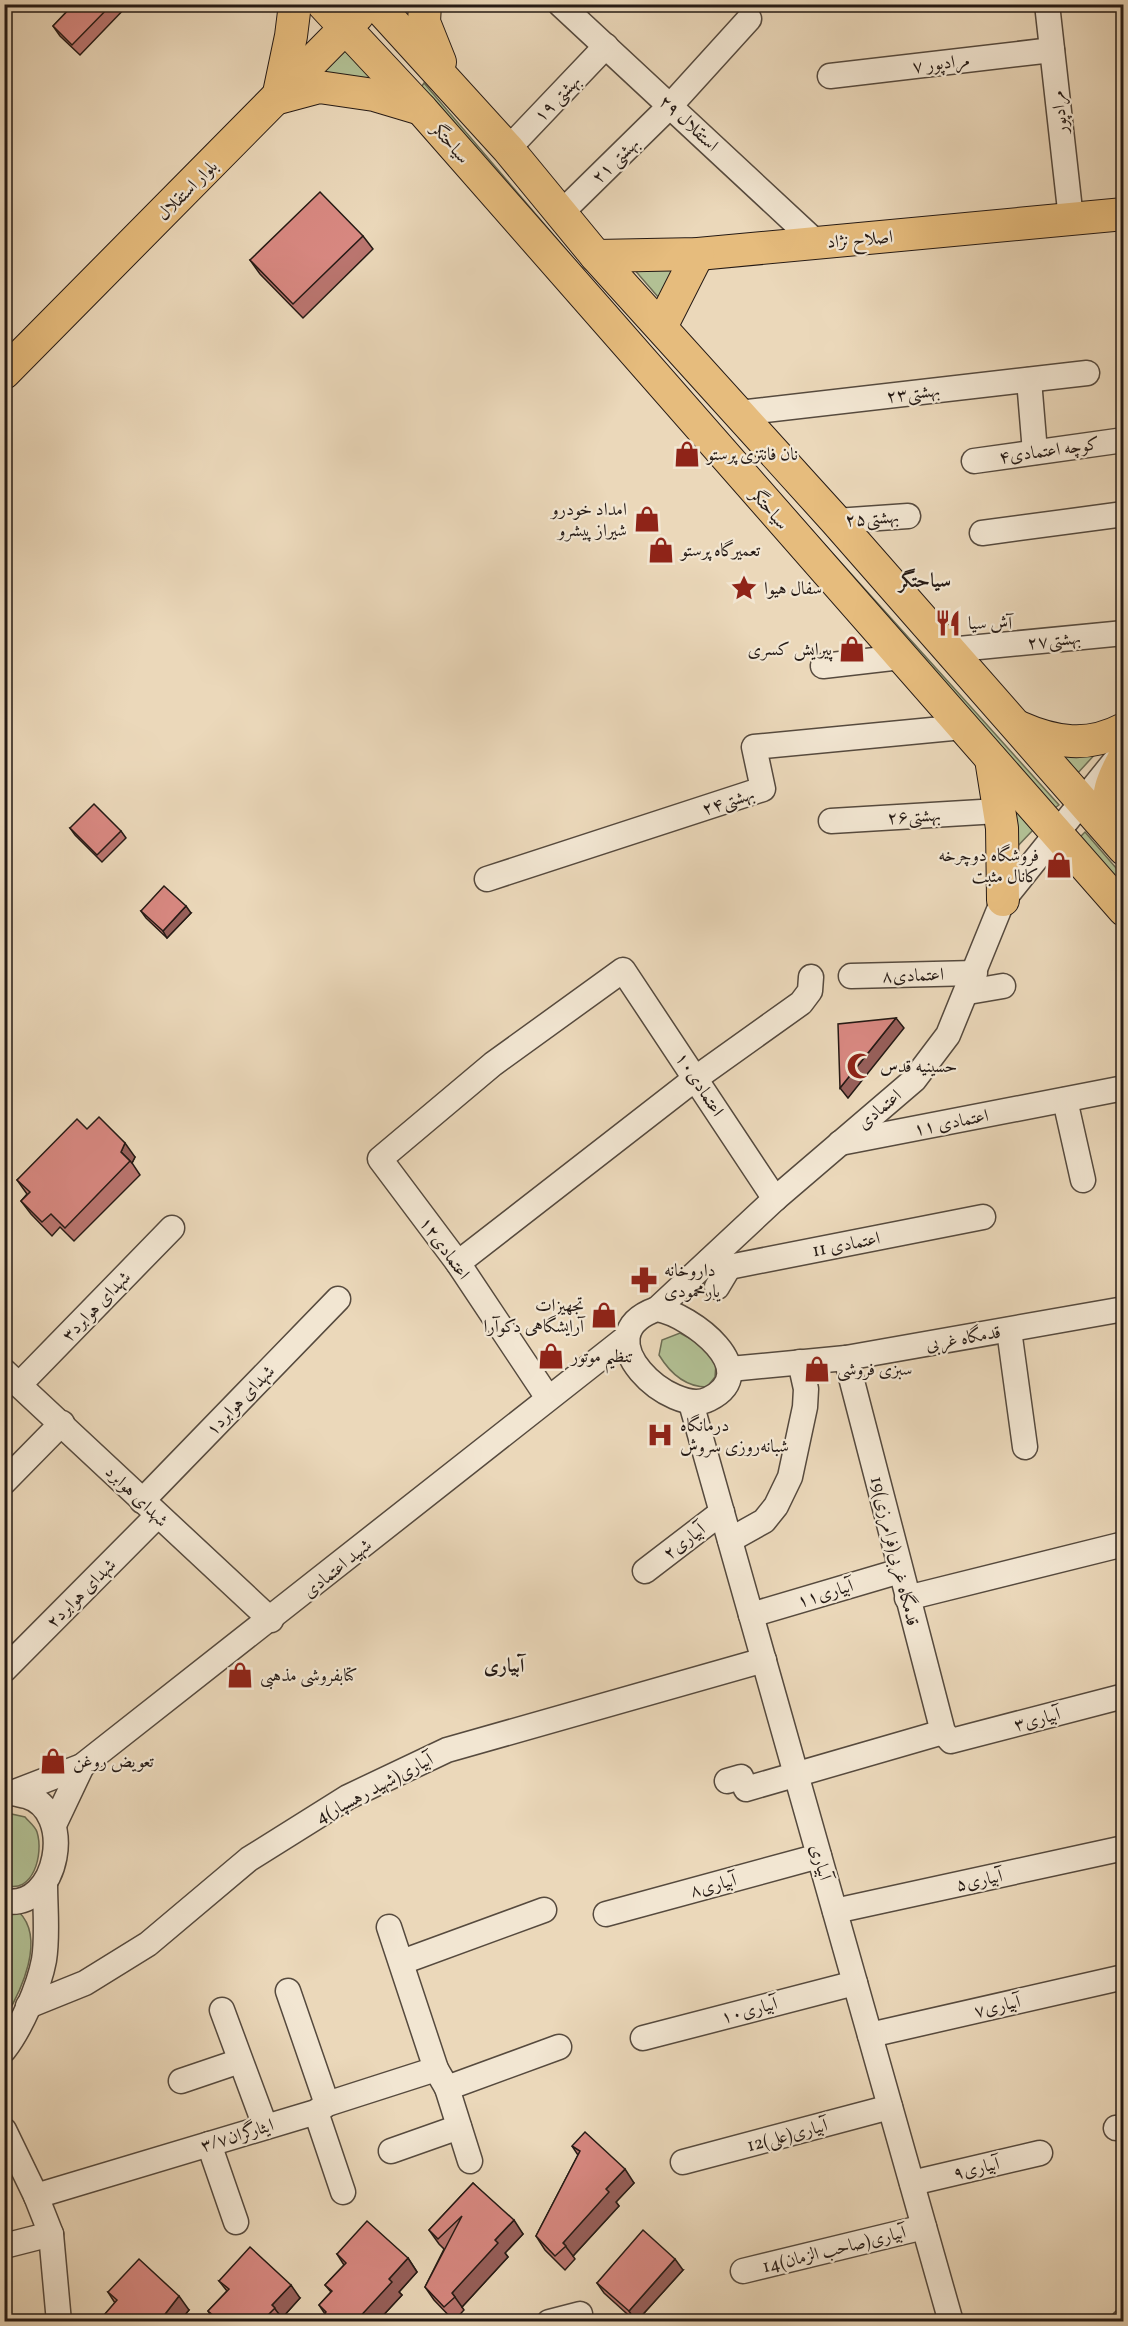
<svg xmlns="http://www.w3.org/2000/svg" width="1128" height="2326" viewBox="0 0 1128 2326" font-family="Vollkorn,Amiri,serif">
	<style>
		.green { fill: #b2c094; stroke: #6c6d54; stroke-width: 1.5 }
		.lines { fill: none; stroke-linecap: round; stroke-linejoin: round }
		.minor-casing { stroke: #564a3e; stroke-width: 27 }
		.major-casing { stroke: #251a15; stroke-width: 34 }
		.minor { stroke: #f2e6d2; stroke-width: 24 }
		.major { stroke: #e6bc7d; stroke-width: 32 }
		.wall { fill: #ba756f; stroke: #251a15; stroke-width: 1.5 }
		.shaded-wall { fill: #975f5a; stroke: #251a15; stroke-width: 1.5 }
		.building { fill: #d88881; stroke: #251a15; stroke-width: 1.5 }
		.labels { text-anchor: middle; stroke-width: 4.5; stroke-linejoin: round; paint-order: stroke }
		.street-label { font-size: 18px; fill: #251a15; stroke: #f2e6d2 }
		.poi-label { font-size: 18px; fill: #251a15; stroke: #f2e6d2; text-anchor: start }
		.neighbourhood-label { font-size: 20px; font-weight: bold; fill: #251a15; stroke: #f2e6d2 }
	</style>
	<rect width="100%" height="100%" fill="#ebd8ba"/>
	<filter id="stains"><feTurbulence type="fractalNoise" baseFrequency=".00333" numOctaves="4"/><feColorMatrix values="0 0 0 0 .2 0 0 0 0 .09 0 0 0 0 .02 0 0 0 .5 -.17"/></filter>
	<radialGradient id="worn" r=".72"><stop offset=".6" stop-color="#630" stop-opacity="0"/><stop offset="1" stop-color="#630" stop-opacity=".3"/></radialGradient>
	<!-- green -->
	<g class="green">
		<polygon points="344,48 384,90 311,79"/>
		<polygon points="424,83 684,388 1059,805 1052,810 420,89"/>
		<polygon points="685,264 659,298 632,267"/>
		<polygon points="1053,751 1098,751 1076,775"/>
		<polygon points="1015,810 1033,830 1012,852"/>
		<polygon points="1085,832 1123,876 1123,892 1078,839"/>
		<path d="M680 1333 700 1344 716 1363 715 1377 707 1387C685 1387 670 1373 659 1355L662 1340Z"/>
		<path d="M7 1813 25 1817C29 1822 35 1826 37 1832 44 1854 33 1895 5 1885L4 1814Z"/>
		<path d="M4 1912H19C46 1939 21 1991 5 2018Z"/>
	</g>
	<g class="lines">
		<!-- minor casing -->
		<g class="minor-casing">
			<g id="minor">
				<polyline points="560,4 817,243"/>
				<polyline points="1047,4 1071,219"/>
				<polyline points="830,76 1052,50"/>
				<polyline points="508,149 606,46"/>
				<polyline points="561,213 670,106 749,19"/>
				<polyline points="1029,380 1035,452"/>
				<polyline points="739,413 1087,373"/>
				<polyline points="974,461 1124,440"/>
				<polyline points="836,521 908,516"/>
				<polyline points="982,533 1124,514"/>
				<polyline points="948,650 1124,633"/>
				<polyline points="823,666 901,657"/>
				<polyline points="831,821 998,811"/>
				<polyline points="487,879 763,789 754,747 963,727"/>
				<polyline points="851,976 975,973"/>
				<polyline points="968,992 1003,986"/>
				<polyline points="1065,1100 1083,1180"/>
				<polyline points="840,1143 1124,1088"/>
				<polyline points="709,1261 729,1267 983,1217"/>
				<polyline points="458,1263 696,1078 801,1003 810,991 811,977"/>
				<polyline points="717,1287 729,1267"/>
				<polyline points="657,1309 775,1199 914,1080 948,1035 1003,900 1114,762"/>
				<path d="M657 1309C691 1315 765 1371 709 1399 673 1418 580 1336 657 1309Z"/>
				<polyline points="1009,1330 1025,1447"/>
				<polyline points="846,1358 943,1732 951,1741 1124,1696"/>
				<polyline points="730,1369 846,1358 1124,1309"/>
				<polyline points="4,1371 271,1620"/>
				<polyline points="19,1385 172,1228"/>
				<polyline points="548,1398 458,1263 380,1159 493,1064 623,970 775,1199"/>
				<polyline points="691,1403 951,2322"/>
				<polyline points="4,1482 62,1423"/>
				<polyline points="142,1501 338,1299"/>
				<polyline points="730,1540 764,1521 776,1506 790,1477 805,1407 806,1389 800,1362"/>
				<polyline points="645,1571 722,1512"/>
				<polyline points="907,1598 1124,1544"/>
				<polyline points="751,1615 900,1571"/>
				<polyline points="4,1670 157,1516"/>
				<polyline points="727,1781 741,1777 746,1789 943,1732"/>
				<polyline points="12,1793 82,1766 627,1337"/>
				<polyline points="54,1825 82,1766"/>
				<path d="M4 1901C59 1911 76 1810 26 1796 19 1795 14 1792 8 1794"/>
				<polyline points="835,1911 1124,1848"/>
				<polyline points="606,1914 819,1856"/>
				<polyline points="389,1927 436,2069 447,2088 470,2161"/>
				<polyline points="402,1962 544,1910"/>
				<polyline points="288,1991 327,2104"/>
				<polyline points="28,2006 85,1983 148,1944 249,1859 348,1797 447,1750 764,1660"/>
				<polyline points="222,2010 265,2126"/>
				<polyline points="870,2035 1124,1977"/>
				<polyline points="643,2038 855,1983"/>
				<path d="M4 2050C21 2028 39 1987 44 1960 48 1936 45 1908 45 1884"/>
				<polyline points="181,2081 240,2061"/>
				<polyline points="447,2088 559,2047"/>
				<polyline points="316,2112 343,2192"/>
				<polyline points="1116,2128 1124,2127"/>
				<polyline points="4,2130 36,2196 51,2234 59,2322"/>
				<polyline points="209,2144 236,2222"/>
				<polyline points="391,2151 459,2127"/>
				<polyline points="683,2162 890,2107"/>
				<polyline points="912,2183 1040,2153"/>
				<polyline points="36,2196 316,2112 327,2104 436,2069"/>
				<polyline points="4,2246 51,2234"/>
				<polyline points="743,2271 924,2227"/>
				<polyline points="549,2322 580,2314"/>
				<polyline points="1123,2322 1124,2321"/>
			</g>
		</g>
		<!-- major casing -->
		<g class="major-casing">
			<g id="major">
				<polyline points="295,4 291,36 278,98 319,87 374,95 421,109"/>
				<polyline points="323,4 422,110 1124,910"/>
				<polyline points="376,4 508,149 596,256 836,521 1124,849"/>
				<polyline points="425,4 424,22 440,62"/>
				<polyline points="596,256 698,254 1124,214"/>
				<polyline points="661,327 698,254"/>
				<polyline points="4,373 358,15"/>
				<path d="M1019 727C1055 743 1088 748 1124 729"/>
				<polyline points="991,759 1002,828 1003,900"/>
				<path d="M1118 835C1104 802 1107 790 1124 758"/>
			</g>
		</g>
		<!-- minor -->
		<use href="#minor" class="minor"/>
		<!-- major -->
		<use href="#major" class="major"/>
	</g>
	<!-- wall -->
	<g class="wall">
		<polygon points="74,4 129,4 80,55 60,36 53,26"/>
		<polygon points="363,236 373,249 303,318 260,274 250,260"/>
		<polygon points="70,828 121,831 126,838 102,862 75,835"/>
		<polygon points="141,911 191,913 167,938 146,918"/>
		<polygon points="87,1129 135,1157 132,1163 140,1175 74,1241 60,1227 52,1236 31,1214 21,1201 27,1194 17,1180"/>
		<polygon points="572,2146 634,2183 616,2202 619,2206 573,2256 575,2259 565,2270 545,2250 536,2236 578,2155"/>
		<polygon points="473,2183 523,2234 505,2253 508,2257 462,2307 464,2310 454,2321 434,2300 425,2287 444,2249 439,2244 429,2230"/>
		<polygon points="337,2254 408,2258 417,2272 399,2292 402,2295 377,2322 321,2322 325,2314 319,2305 331,2292 325,2285 344,2265"/>
		<polygon points="683,2270 636,2322 604,2293 597,2283"/>
		<polygon points="219,2281 300,2298 282,2318 285,2322 211,2322 213,2319 208,2311 227,2291"/>
		<polygon points="108,2292 189,2310 179,2322 98,2322 115,2303"/>
	</g>
	<!-- shaded-wall -->
	<g class="shaded-wall">
		<polygon points="186,906 191,913 167,938 163,931"/>
		<polygon points="896,1018 904,1028 848,1098 840,1088"/>
		<polygon points="125,1143 135,1157 132,1163 121,1152"/>
		<polygon points="625,2169 634,2183 616,2202 619,2206 573,2256 563,2243 606,2189"/>
		<polygon points="514,2220 523,2234 505,2253 508,2257 462,2307 452,2293 495,2240"/>
		<polygon points="408,2258 417,2272 399,2292 402,2295 377,2322 355,2322 389,2279"/>
		<polygon points="675,2259 683,2270 636,2322 629,2311"/>
		<polygon points="291,2285 300,2298 282,2318 272,2305"/>
		<polygon points="179,2296 189,2310 179,2322 159,2322"/>
	</g>
	<!-- building -->
	<g class="building">
		<polygon points="74,4 112,4 72,45 53,26"/>
		<polygon points="320,192 363,236 293,304 250,260"/>
		<polygon points="94,804 121,831 97,855 70,828"/>
		<polygon points="164,886 186,906 163,931 141,911"/>
		<polygon points="896,1018 840,1088 838,1024"/>
		<polygon points="99,1117 125,1143 121,1152 130,1161 65,1228 51,1214 42,1222 21,1201 30,1192 17,1180 77,1119 87,1129"/>
		<polygon points="585,2132 625,2169 606,2189 609,2192 563,2243 566,2246 555,2256 536,2236 580,2151 572,2146"/>
		<polygon points="473,2183 514,2220 495,2240 498,2243 452,2293 455,2297 444,2307 425,2287 462,2216 438,2239 429,2230"/>
		<polygon points="367,2221 408,2258 389,2279 392,2282 355,2322 321,2322 326,2312 319,2305 332,2291 325,2285 346,2263 337,2254"/>
		<polygon points="643,2230 675,2259 629,2311 597,2283"/>
		<polygon points="250,2247 291,2285 272,2305 275,2308 261,2322 211,2322 215,2317 208,2311 229,2289 219,2281"/>
		<polygon points="139,2259 179,2296 159,2322 98,2322 117,2300 108,2292"/>
	</g>
	<!-- icons -->
	<defs>
		<g id="shop-bare" transform="scale(2.07)"><path d="M-5-2.5h2.3a2.7 3.5 0 0 1 5.4 0H5L5.5 6h-11ZM-1.5-2.5h3a1.5 2.3 0 0 0-3 0Z" fill="#8f2418" stroke="#f2e6d2" stroke-width="2.5" paint-order="stroke"/></g>
		<g id="sight-bare" transform="scale(2.07)"><path d="M0-6L1.8-2.2L6-1.7L2.9 1.2L3.7 5.4L0 3.3L-3.7 5.4L-2.9 1.2L-6-1.7L-1.8-2.2Z" fill="#8f2418" stroke="#f2e6d2" stroke-width="2.5" paint-order="stroke"/></g>
		<g id="restaurant-bare" transform="scale(2.07)"><path d="M-5-6h1v4h1v-4h1v4h1v-4h1v5L-1.5 .5V6h-2V.5L-5-1ZM5-6V6H3V1.5H1.5Q1.5-4 5-6Z" fill="#8f2418" stroke="#f2e6d2" stroke-width="2.5" paint-order="stroke"/></g>
		<g id="mosque-bare" transform="scale(2.07)"><path d="M3.5-4.9A6 6 0 1 0 3.5 4.9A5 5 0 1 1 3.5-4.9Z" fill="#8f2418" stroke="#f2e6d2" stroke-width="2.5" paint-order="stroke"/></g>
		<g id="pharmacy-bare" transform="scale(2.07)"><path d="M-2-6h4v4h4v4h-4v4h-4v-4h-4v-4h4Z" fill="#8f2418" stroke="#f2e6d2" stroke-width="2.5" paint-order="stroke"/></g>
		<g id="hospital-bare" transform="scale(2.07)"><path d="M-5-5h3v3.5h4V-5h3V5h-3V1.5h-4V5h-3Z" fill="#8f2418" stroke="#f2e6d2" stroke-width="2.5" paint-order="stroke"/></g>
	</defs>
	<g fill-rule="evenodd">
		<use href="#shop-bare" x="687" y="454"/>
		<use href="#shop-bare" x="647" y="519"/>
		<use href="#shop-bare" x="661" y="550"/>
		<use href="#sight-bare" x="744" y="588"/>
		<use href="#restaurant-bare" x="948" y="623"/>
		<use href="#shop-bare" x="852" y="649"/>
		<use href="#shop-bare" x="1059" y="865"/>
		<use href="#mosque-bare" x="860" y="1066"/>
		<use href="#pharmacy-bare" x="644" y="1280"/>
		<use href="#shop-bare" x="604" y="1315"/>
		<use href="#shop-bare" x="551" y="1356"/>
		<use href="#shop-bare" x="817" y="1369"/>
		<use href="#hospital-bare" x="660" y="1435"/>
		<use href="#shop-bare" x="240" y="1675"/>
		<use href="#shop-bare" x="53" y="1761"/>
	</g>
	<g class="labels">
		<!-- street labels -->
		<g class="street-label">
			<text transform="translate(941 63) rotate(-7)" y="6">۷ مرادپور</text>
			<text transform="translate(557 98) rotate(-46)" y="6">۱۹ بهشتی</text>
			<text transform="translate(1059 112) rotate(-96)" y="6">مرادپور</text>
			<text transform="translate(689 123) rotate(43)" y="6">۲۹ استقلال</text>
			<text transform="translate(451 143) rotate(49)" y="6">سیاحتگر</text>
			<text transform="translate(615 160) rotate(-44)" y="6">۲۱ بهشتی</text>
			<text transform="translate(187 190) rotate(-45)" y="6">بلوار استقلال</text>
			<text transform="translate(860 239) rotate(-5)" y="6">اصلاح نژاد</text>
			<text transform="translate(913 393) rotate(-7)" y="6">۲۳بهشتی</text>
			<text transform="translate(1049 450) rotate(-8)" y="6">کوچه اعتمادی۴</text>
			<text transform="translate(770 509) rotate(49)" y="6">سیاحتگر</text>
			<text transform="translate(872 518) rotate(-4)" y="6">۲۵بهشتی</text>
			<text transform="translate(1054 640) rotate(-6)" y="6">۲۷بهشتی</text>
			<text transform="translate(728 801) rotate(-18)" y="6">۲۴بهشتی</text>
			<text transform="translate(914 816) rotate(-3)" y="6">۲۶بهشتی</text>
			<text transform="translate(913 975) rotate(-2)" y="6">اعتمادی۸</text>
			<text transform="translate(700 1084) rotate(57)" y="6">اعتمادی۱۰</text>
			<text transform="translate(879 1109) rotate(-40)" y="6">اعتمادی</text>
			<text transform="translate(951 1122) rotate(-11)" y="6">۱۱ اعتمادی</text>
			<text transform="translate(846 1244) rotate(-11)" y="6">11 اعتمادی</text>
			<text transform="translate(445 1248) rotate(54)" y="6">اعتمادی۱۲</text>
			<text transform="translate(96 1306) rotate(-46)" y="6">۳شهدای هوابرد</text>
			<text transform="translate(963 1338) rotate(-10)" y="6">قدمگاه غربی</text>
			<text transform="translate(240 1400) rotate(-46)" y="6">شهدای هوابرد۱</text>
			<text transform="translate(137 1496) rotate(44)" y="6">شهدای هوابرد</text>
			<text transform="translate(684 1541) rotate(-37)" y="6">آبیاری۲</text>
			<text transform="translate(895 1551) rotate(76)" y="6">19قدمگاه غربی(فرامرزی)</text>
			<text transform="translate(337 1568) rotate(-39)" y="6">شهید اعتمادی</text>
			<text transform="translate(81 1593) rotate(-45)" y="6">شهدای هوابرد۲</text>
			<text transform="translate(825 1593) rotate(-17)" y="6">آبیاری۱۱</text>
			<text transform="translate(1037 1719) rotate(-15)" y="6">آبیاری۳</text>
			<text transform="translate(374 1788) rotate(-28)" y="6">4آبیاری(شهید رهسپار)</text>
			<text transform="translate(821 1862) rotate(74)" y="6">آبیاری</text>
			<text transform="translate(979 1880) rotate(-12)" y="6">آبیاری۵</text>
			<text transform="translate(713 1885) rotate(-15)" y="6">آبیاری۸</text>
			<text transform="translate(997 2006) rotate(-13)" y="6">آبیاری۷</text>
			<text transform="translate(749 2010) rotate(-15)" y="6">آبیاری۱۰</text>
			<text transform="translate(237 2135) rotate(-17)" y="6">ایثارگران۳/۷</text>
			<text transform="translate(787 2135) rotate(-15)" y="6">12آبیاری(علی)</text>
			<text transform="translate(976 2168) rotate(-13)" y="6">آبیاری۹</text>
			<text transform="translate(834 2249) rotate(-14)" y="6">14آبیاری(صاحب الزمان)</text>
		</g>
		<!-- poi labels -->
		<g class="poi-label">
			<text x="707" y="460">نان فانتزی پرستو</text>
			<text x="627" y="515" text-anchor="end">امداد خودرو<tspan x="627" dy="21">شیراز پیشرو</tspan></text>
			<text x="681" y="556">تعمیرگاه پرستو</text>
			<text x="764" y="594">سفال هیوا</text>
			<text x="968" y="629">آش سیا</text>
			<text x="832" y="655" text-anchor="end">پیرایش کسری</text>
			<text x="1039" y="861" text-anchor="end">فروشگاه دوچرخه<tspan x="1039" dy="21">کانال مثبت</tspan></text>
			<text x="880" y="1072">حسینیه قدس</text>
			<text x="664" y="1276">داروخانه<tspan x="664" dy="21">یارمحمودی</tspan></text>
			<text x="584" y="1311" text-anchor="end">تجهیزات<tspan x="584" dy="21">آرایشگاهی دکوآرا</tspan></text>
			<text x="571" y="1362">تنظیم موتور</text>
			<text x="837" y="1375">سبزی فروشی</text>
			<text x="680" y="1431">درمانگاه<tspan x="680" dy="21">شبانه‌روزی سروش</tspan></text>
			<text x="260" y="1681">کتابفروشی مذهبی</text>
			<text x="73" y="1767">تعویض روغن</text>
		</g>
		<!-- neighbourhood labels -->
		<g class="neighbourhood-label">
			<text x="925" y="587">سیاحتگر</text>
			<text x="504" y="1672">آبیاری</text>
		</g>
	</g>
	<!-- margin -->
	<rect width="1128" height="2326" fill="none" stroke="#ebd8ba" stroke-width="24"/>
	<rect x="6" y="6" width="1116" height="2314" fill="none" stroke="#251a15" stroke-width="3"/>
	<rect x="12" y="12" width="1104" height="2302" fill="none" stroke="#251a15" stroke-width="1.5"/>
	<rect width="100%" height="100%" filter="url(#stains)"/>
	<rect width="100%" height="100%" fill="url(#worn)"/>
</svg>
